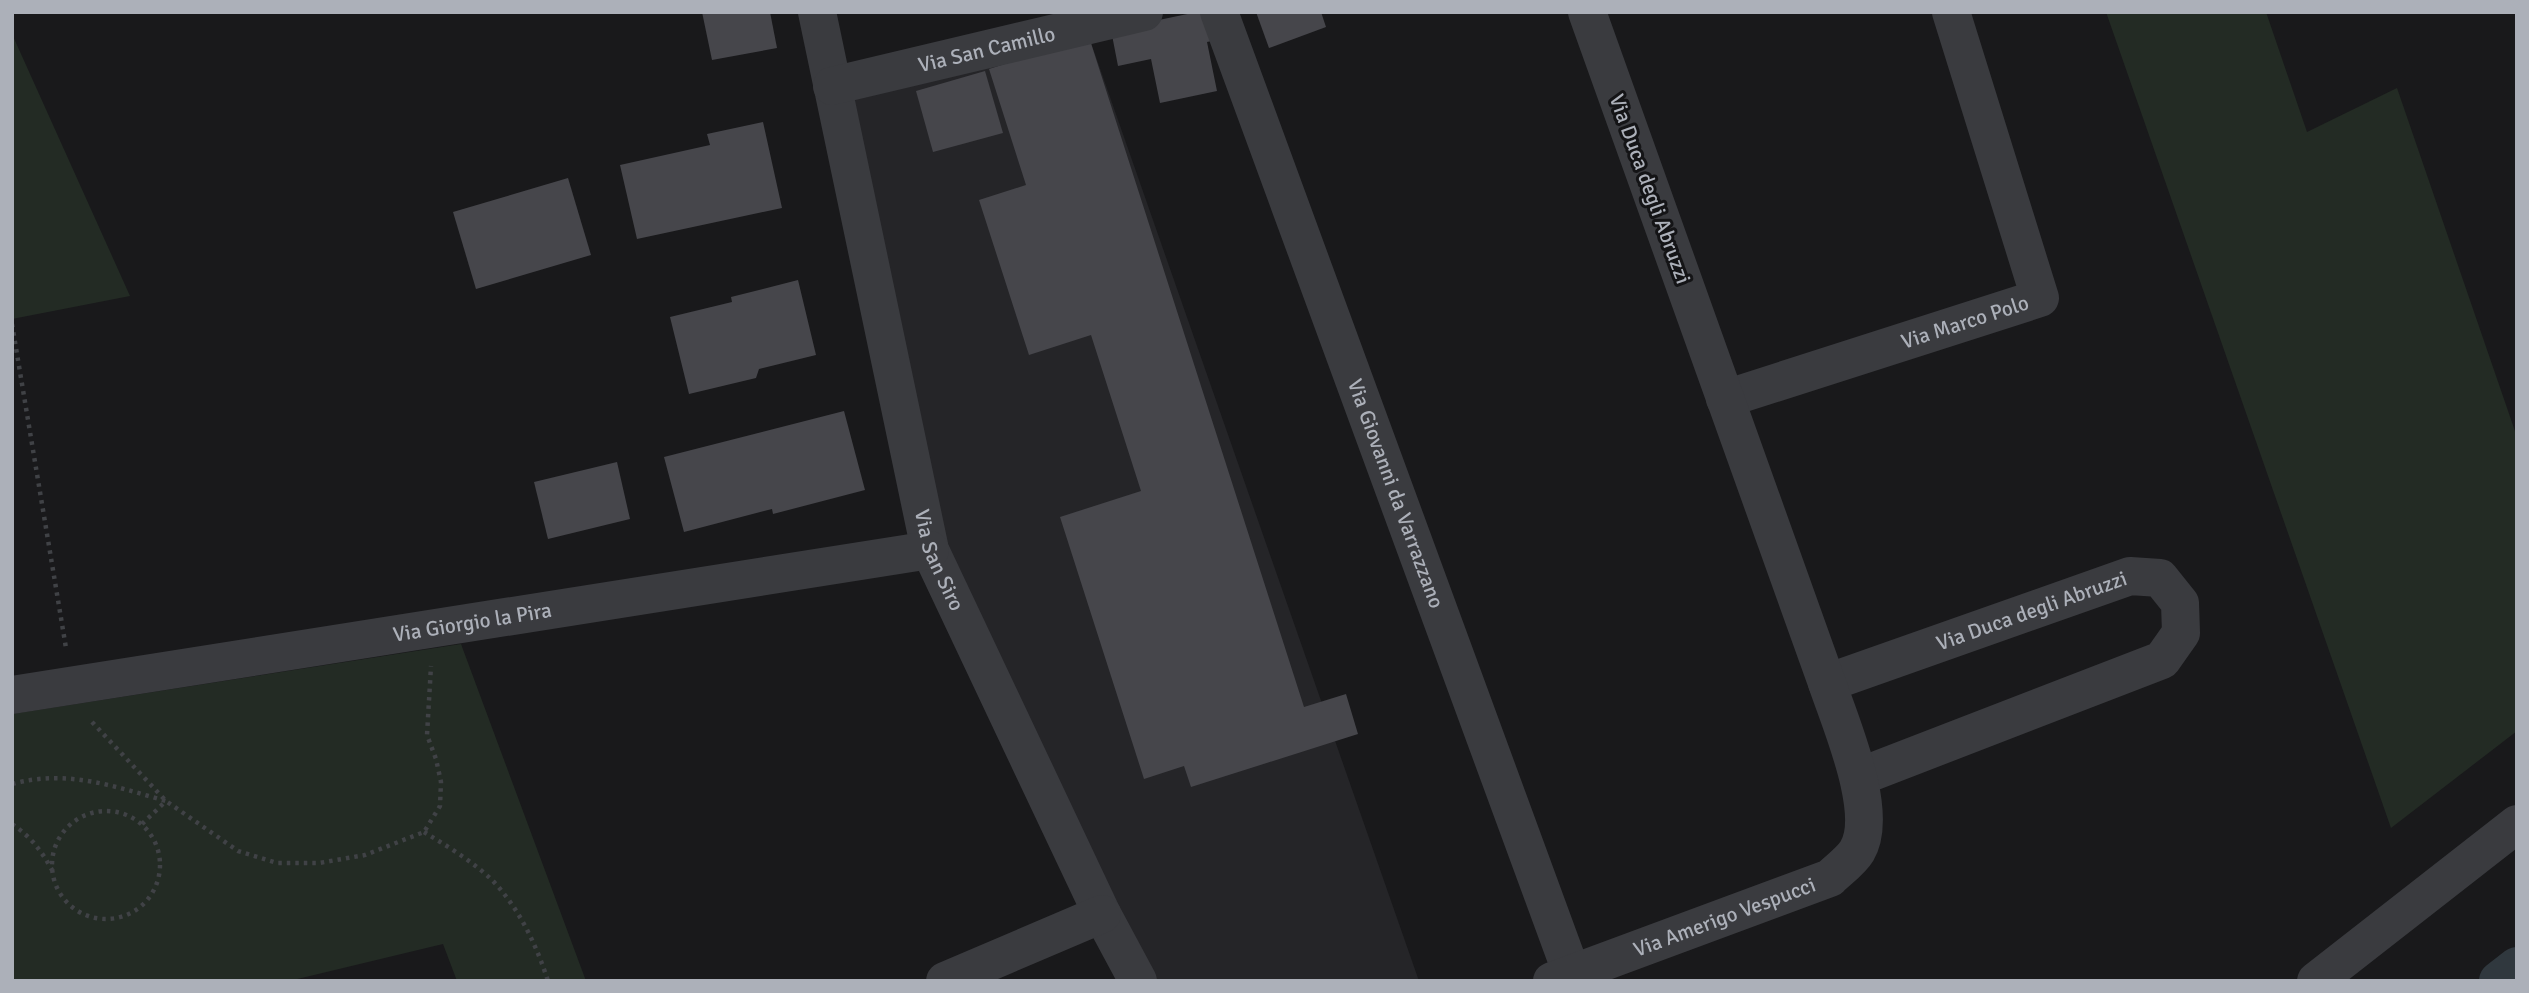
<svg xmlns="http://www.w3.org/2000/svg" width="2529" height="993" viewBox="0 0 2529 993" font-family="Signika,sans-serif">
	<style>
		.built { fill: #252528 }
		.green { fill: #232b24 }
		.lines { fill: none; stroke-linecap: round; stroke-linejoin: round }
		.canal { stroke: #30383e; stroke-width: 40 }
		.building { fill: #46464b }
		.path { stroke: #404246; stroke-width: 4.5; stroke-dasharray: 3.5 5; stroke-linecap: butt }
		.minor { stroke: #3a3b3f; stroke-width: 38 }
		.labels { text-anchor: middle; stroke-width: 6; stroke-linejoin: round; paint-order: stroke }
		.street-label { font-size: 21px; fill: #acb0b9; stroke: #141416 }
	</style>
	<rect width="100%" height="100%" fill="#19191b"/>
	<!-- built -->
	<polygon class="built" points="1089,37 1419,981 1153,981 940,544 847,96"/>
	<!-- green -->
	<g class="green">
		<polygon points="2106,12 2266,12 2307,132 2397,88 2517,437 2517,731 2391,828"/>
		<polygon points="12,34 130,296 12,319"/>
		<polygon points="461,644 586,981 457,981 443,944 289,981 12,981 12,714"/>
	</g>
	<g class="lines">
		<!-- canal -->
		<polyline class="canal" points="2499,981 2517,967"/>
	</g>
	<!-- building -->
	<g class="building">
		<polygon points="702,12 770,12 777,48 712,60"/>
		<polygon points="1197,12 1215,12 1221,39 1207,42 1217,91 1160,103 1151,59 1118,66 1111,30"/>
		<polygon points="1256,12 1321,12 1326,27 1269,48"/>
		<polygon points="1089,37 1304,707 1346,694 1358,734 1191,787 1184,766 1144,779 1060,517 1141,491 1091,335 1029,355 979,200 1026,185 989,69"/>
		<polygon points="985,71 1003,133 933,152 916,91"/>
		<polygon points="763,122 782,208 637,239 620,165 710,145 707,134"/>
		<polygon points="568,178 591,255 476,289 453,212"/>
		<polygon points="798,280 816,355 759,369 756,378 689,394 670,317 732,302 731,297"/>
		<polygon points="844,411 865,490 773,514 772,509 684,532 664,457"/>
		<polygon points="617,462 630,519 548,539 534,482"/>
	</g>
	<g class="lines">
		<!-- path -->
		<g class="path">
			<polyline points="12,324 66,648"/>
			<polyline points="92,722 166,801 238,851 277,863 319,863 365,855 424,832 440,806 441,782 436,759 427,735 431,666"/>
			<path d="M12 784C67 769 113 786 166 801L142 824"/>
			<circle cx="106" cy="865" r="54"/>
			<path d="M12 824C31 837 41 850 52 870"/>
			<path d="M424 832C447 846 472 861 492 880 519 908 536 944 548 981"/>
		</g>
		<!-- minor -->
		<g class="minor">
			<path id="s1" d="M817 12 930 550 1102 914 1138 981"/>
			<path id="s2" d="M1219 12 1572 974"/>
			<path id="s3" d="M832 86 1144 12"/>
			<path id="s4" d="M1725 399 2040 298 1951 12"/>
			<path id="s5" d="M1827 683 2130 576 2160 578 2180 603 2181 633 2162 660 1859 777"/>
			<path id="s6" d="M12 695 930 550"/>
			<polyline points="945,981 1102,914"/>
			<path id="s7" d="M1552 981 1830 878C1838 870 1851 861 1857 851 1880 813 1840 722 1827 683L1587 12"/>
			<polyline points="2316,981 2517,824"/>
		</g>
	</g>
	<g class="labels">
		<!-- street labels -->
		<g class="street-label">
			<text dy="7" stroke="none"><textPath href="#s3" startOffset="159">Via San Camillo</textPath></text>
			<text transform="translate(1650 189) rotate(70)" y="7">Via Duca degli Abruzzi</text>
			<text dy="7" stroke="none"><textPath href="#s4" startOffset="252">Via Marco Polo</textPath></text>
			<text dy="7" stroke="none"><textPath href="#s2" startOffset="513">Via Giovanni da Varrazzano</textPath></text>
			<text dy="7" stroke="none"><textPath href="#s1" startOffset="562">Via San Siro</textPath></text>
			<text dy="7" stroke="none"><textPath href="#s5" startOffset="217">Via Duca degli Abruzzi</textPath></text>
			<text dy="7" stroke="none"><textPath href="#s6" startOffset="466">Via Giorgio la Pira</textPath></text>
			<text dy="7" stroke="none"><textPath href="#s7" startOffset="184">Via Amerigo Vespucci</textPath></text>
		</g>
	</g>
	<!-- border -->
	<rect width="2529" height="993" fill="none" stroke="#acb0b9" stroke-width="28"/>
</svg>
